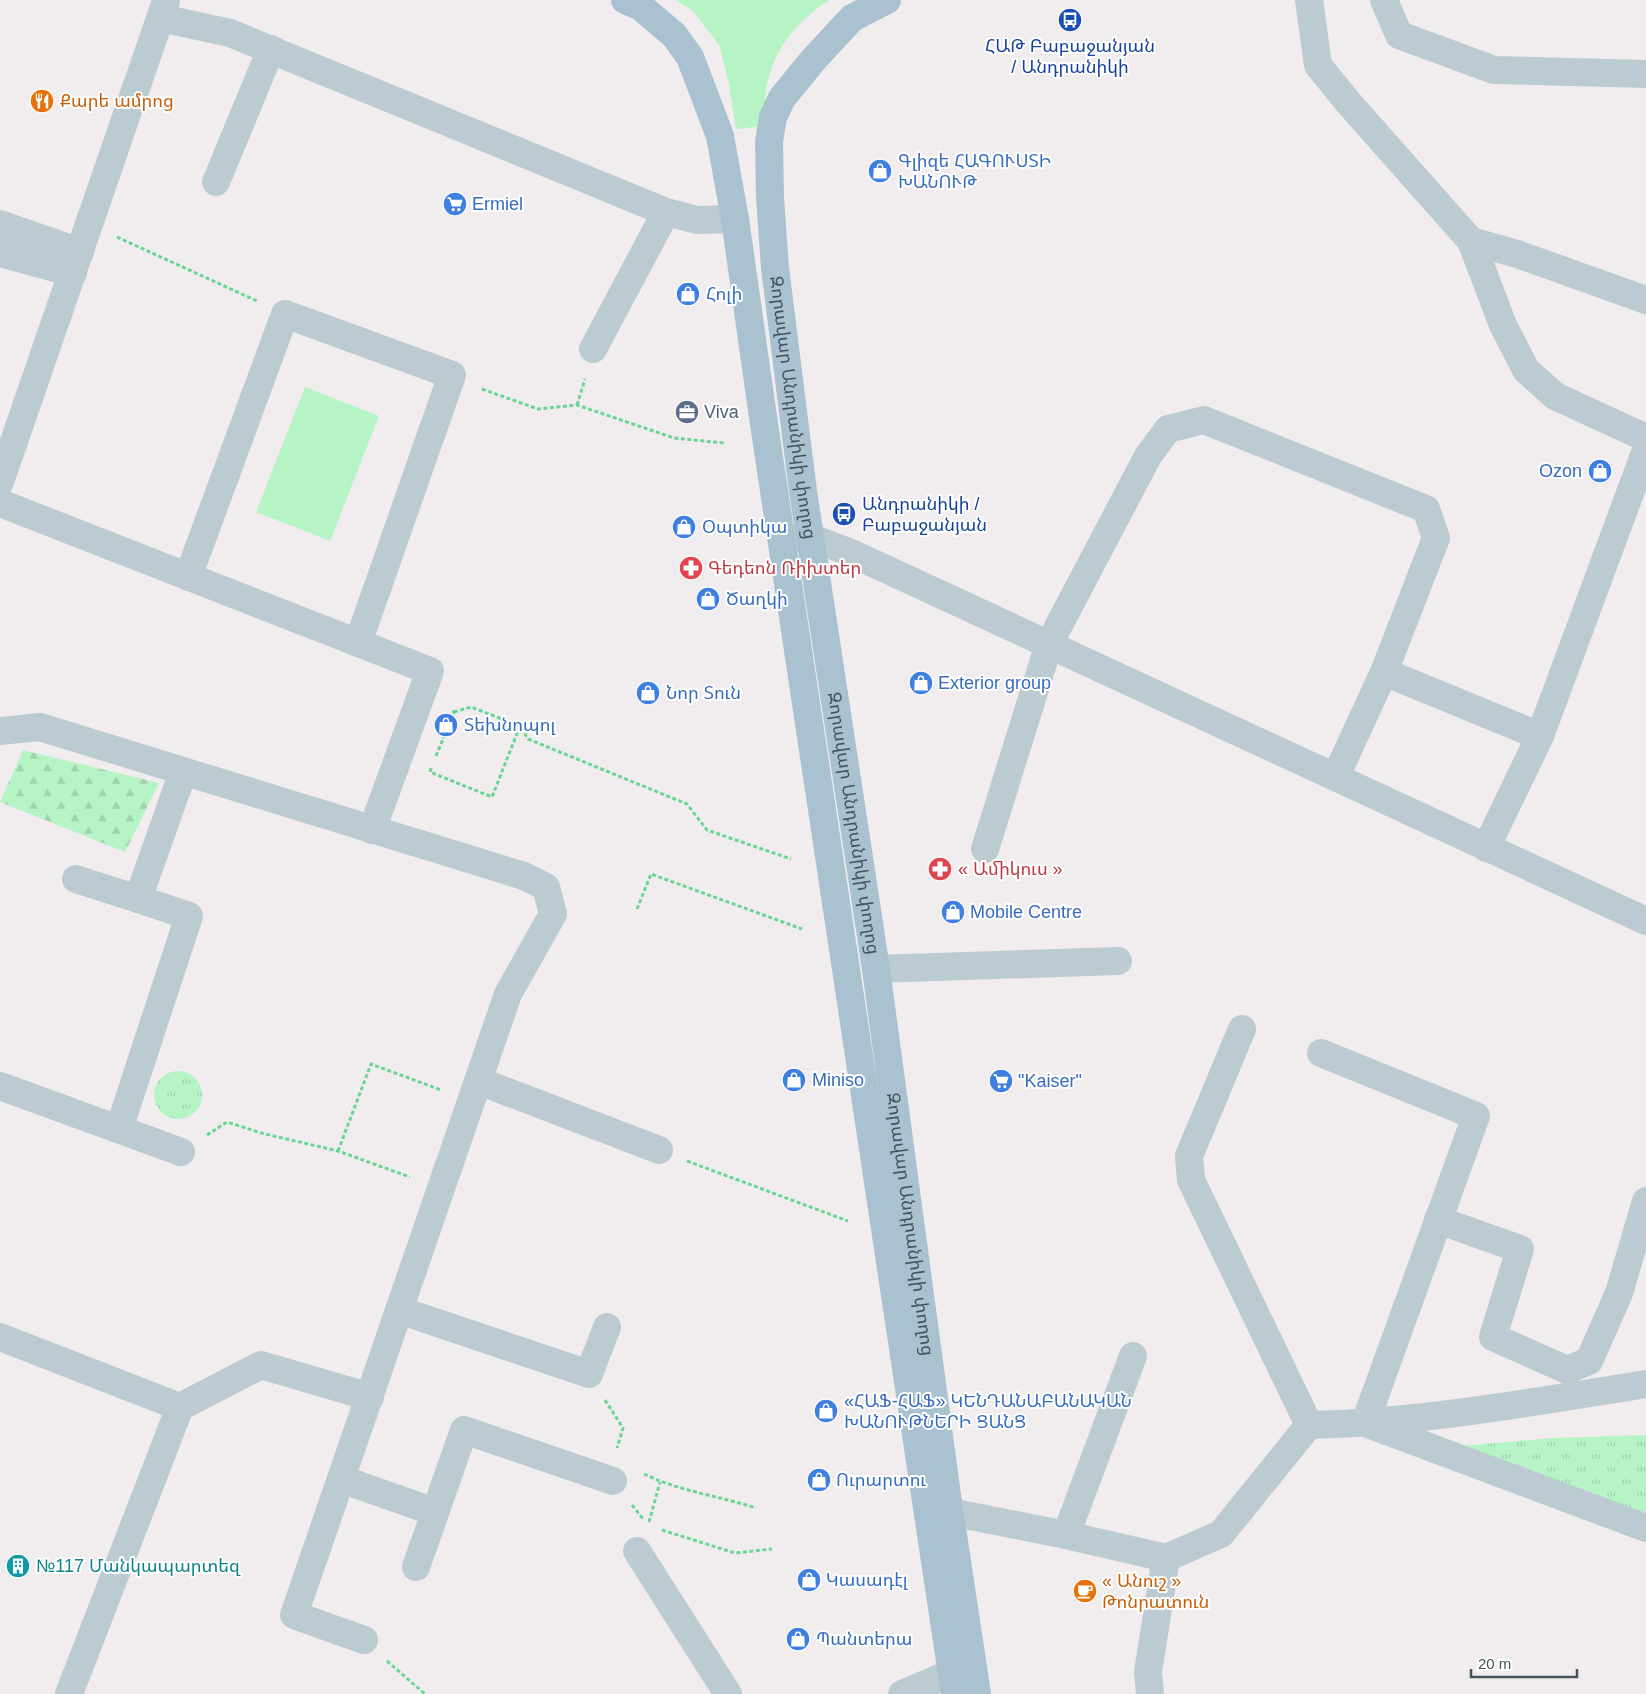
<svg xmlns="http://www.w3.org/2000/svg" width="1646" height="1694" viewBox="0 0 1646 1694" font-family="Arial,'Noto Sans Armenian',sans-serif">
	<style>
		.grass { fill: #b6f4c6 }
		.forest { fill: url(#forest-firs) }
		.park { fill: url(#park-tufts) }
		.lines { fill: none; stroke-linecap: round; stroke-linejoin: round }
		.path { stroke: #6bd593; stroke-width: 3; stroke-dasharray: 4 2.5; stroke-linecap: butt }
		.minor { stroke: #bccbd2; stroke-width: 28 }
		.major { stroke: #aac2d0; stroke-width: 28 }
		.labels { text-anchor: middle; stroke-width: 4; stroke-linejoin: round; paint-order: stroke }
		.transit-label { font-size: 18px; fill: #164399; stroke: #fff }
		.food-label { font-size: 18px; fill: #c56008; stroke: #fff; text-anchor: start }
		.shop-label { font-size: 18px; fill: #366cbe; stroke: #fff; text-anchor: start }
		.street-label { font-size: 18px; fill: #44545d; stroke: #fff }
		.service-label { font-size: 18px; fill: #4e5e75; stroke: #fff; text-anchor: start }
		.health-label { font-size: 18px; fill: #be3a42; stroke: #fff; text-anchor: start }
		.culture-label { font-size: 18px; fill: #0d838f; stroke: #fff; text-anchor: start }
	</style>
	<defs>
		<pattern id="forest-firs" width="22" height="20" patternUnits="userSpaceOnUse" patternTransform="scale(1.25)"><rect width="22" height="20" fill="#b6f4c6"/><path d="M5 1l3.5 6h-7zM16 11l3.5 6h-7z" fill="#9ed3ac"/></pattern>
		<pattern id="park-tufts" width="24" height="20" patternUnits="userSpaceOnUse" patternTransform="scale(1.25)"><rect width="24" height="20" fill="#b6f4c6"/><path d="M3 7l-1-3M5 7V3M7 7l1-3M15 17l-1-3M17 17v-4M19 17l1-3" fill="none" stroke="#9ed3ac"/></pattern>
	</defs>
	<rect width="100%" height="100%" fill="#f1edee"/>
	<!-- grass -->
	<g class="grass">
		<path d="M676 0H830C801 17 776 46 768 80 764 94 765 111 764 126L736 129 728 79 719 45 693 11Z"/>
		<polygon points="305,387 379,416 330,541 256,512"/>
	</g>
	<!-- forest -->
	<polygon class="forest" points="23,750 159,783 125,852 0,802"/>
	<!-- park -->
	<g class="park">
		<circle cx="178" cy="1095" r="24"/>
		<polygon points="1646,1435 1646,1519 1450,1447 1552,1438"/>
	</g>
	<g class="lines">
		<!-- path -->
		<g class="path">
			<polyline points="117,237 257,301"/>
			<polyline points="482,389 538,409 577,405 674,438 724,443"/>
			<polyline points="577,405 585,379"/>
			<polyline points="454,712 471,707 520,726"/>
			<polyline points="436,756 454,712 452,708"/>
			<polyline points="431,768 430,772 492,797 520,726 528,739 687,804 707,830 791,859"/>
			<polyline points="637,909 651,874 802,929"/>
			<polyline points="207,1135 227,1122 261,1133 338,1151 410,1177"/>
			<polyline points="338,1151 371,1064 441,1090"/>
			<polyline points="687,1161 848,1221"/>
			<polyline points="605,1400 623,1428 617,1448"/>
			<path d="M644 1474C679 1491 719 1496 756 1508"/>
			<polyline points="632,1505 644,1520"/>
			<polyline points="649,1522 660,1482"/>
			<polyline points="662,1530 735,1553 772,1549"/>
			<polyline points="387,1661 425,1694"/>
		</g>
		<!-- minor -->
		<g class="minor">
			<polyline points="1309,0 1318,65 1347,101 1471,241 1517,254 1646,300"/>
			<polyline points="1384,0 1399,35 1494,70 1646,74"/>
			<polyline points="161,18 230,33 666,212 697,220 735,219"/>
			<polyline points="216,182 271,49"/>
			<polyline points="0,224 80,252"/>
			<polyline points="1471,241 1503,325 1526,370 1555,396 1646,438"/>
			<polyline points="0,253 73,273"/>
			<polyline points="593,349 666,212"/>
			<polyline points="0,482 166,1"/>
			<polyline points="0,503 430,671 372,830"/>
			<polyline points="789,539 809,537 849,552 1646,921"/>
			<polyline points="188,577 285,314 452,375 358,643"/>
			<polyline points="1384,672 1540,736"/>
			<polyline points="0,731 40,727 524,876 546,887 553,914 508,994 294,1615 364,1640"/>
			<polyline points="1486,848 1540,736 1646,450"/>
			<polyline points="985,849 1049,644 1148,456 1168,429 1204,420 1426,509 1436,538 1384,672 1336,776"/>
			<polyline points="76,879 138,899 183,772"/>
			<polyline points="876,969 1118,961"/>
			<polyline points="1242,1029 1189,1156 1191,1180 1309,1425"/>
			<polyline points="1321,1053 1476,1116 1365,1423 1646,1528"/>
			<polyline points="479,1081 659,1150"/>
			<polyline points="0,1086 181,1152"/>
			<polyline points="119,1129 189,916 138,899"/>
			<polyline points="1438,1220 1520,1249 1493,1337 1567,1370 1589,1361 1619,1293 1646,1201"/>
			<polyline points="399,1310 589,1374 607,1327"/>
			<polyline points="0,1337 180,1407 69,1694"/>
			<polyline points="180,1407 261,1365 370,1397"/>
			<polyline points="341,1479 435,1512"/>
			<path d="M950 1512 1066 1535 1166 1558 1221 1534 1309 1425C1423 1422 1534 1402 1646 1384"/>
			<polyline points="1066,1535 1133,1356"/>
			<polyline points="637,1551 728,1694"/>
			<polyline points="416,1567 464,1430 613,1481"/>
			<polyline points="902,1694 972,1664"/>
			<polyline points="1150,1694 1148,1672 1166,1558"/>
		</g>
		<!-- major -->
		<g class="major">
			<polyline points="625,0 641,7 674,35 690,57 720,136 735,219 764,424 955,1694"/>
			<path id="s1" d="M887 0 852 18 814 59 782 98 773 117 769 142 770 197 775 268 803 491 876 969 947 1495 977 1694"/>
		</g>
	</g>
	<!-- icons -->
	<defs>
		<g id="bus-disc" transform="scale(1.25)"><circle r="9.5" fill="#1a4fb4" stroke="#fff"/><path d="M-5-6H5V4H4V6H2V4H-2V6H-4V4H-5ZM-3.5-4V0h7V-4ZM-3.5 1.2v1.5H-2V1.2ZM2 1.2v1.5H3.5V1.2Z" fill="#fff"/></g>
		<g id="restaurant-disc" transform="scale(1.25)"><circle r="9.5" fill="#e8710a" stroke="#fff"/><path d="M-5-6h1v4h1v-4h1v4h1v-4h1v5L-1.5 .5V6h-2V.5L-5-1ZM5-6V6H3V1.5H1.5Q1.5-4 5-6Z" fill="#fff"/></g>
		<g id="shop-disc" transform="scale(1.25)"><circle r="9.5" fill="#3f7fe0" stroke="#fff"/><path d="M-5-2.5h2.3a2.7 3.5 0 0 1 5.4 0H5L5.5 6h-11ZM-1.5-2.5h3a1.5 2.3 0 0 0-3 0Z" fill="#fff"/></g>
		<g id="supermarket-disc" transform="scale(1.25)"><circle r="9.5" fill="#3f7fe0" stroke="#fff"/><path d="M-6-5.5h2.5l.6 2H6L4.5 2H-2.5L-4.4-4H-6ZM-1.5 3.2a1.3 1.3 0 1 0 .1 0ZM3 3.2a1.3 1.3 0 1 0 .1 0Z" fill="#fff"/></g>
		<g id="office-disc" transform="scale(1.25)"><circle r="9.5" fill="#5c6f8a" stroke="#fff"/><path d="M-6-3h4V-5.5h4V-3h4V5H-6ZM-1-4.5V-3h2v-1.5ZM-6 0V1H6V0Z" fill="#fff"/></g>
		<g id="pharmacy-disc" transform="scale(1.25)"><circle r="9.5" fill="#e0444e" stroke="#fff"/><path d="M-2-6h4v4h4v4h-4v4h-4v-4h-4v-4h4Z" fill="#fff"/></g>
		<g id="building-disc" transform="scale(1.25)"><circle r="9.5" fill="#0f9aa8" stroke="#fff"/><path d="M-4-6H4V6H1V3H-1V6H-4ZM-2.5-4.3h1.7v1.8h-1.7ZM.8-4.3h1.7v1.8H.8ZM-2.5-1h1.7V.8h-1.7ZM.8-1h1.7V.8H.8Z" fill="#fff"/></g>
		<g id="cafe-disc" transform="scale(1.25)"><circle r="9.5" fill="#e8710a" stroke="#fff"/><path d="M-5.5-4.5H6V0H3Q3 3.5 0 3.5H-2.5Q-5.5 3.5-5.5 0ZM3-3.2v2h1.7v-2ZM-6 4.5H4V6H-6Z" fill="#fff"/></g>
	</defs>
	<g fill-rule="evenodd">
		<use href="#bus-disc" x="1070" y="20"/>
		<use href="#restaurant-disc" x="42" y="101"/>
		<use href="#shop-disc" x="880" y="171"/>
		<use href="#supermarket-disc" x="455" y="204"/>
		<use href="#shop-disc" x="688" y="294"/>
		<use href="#office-disc" x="687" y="412"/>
		<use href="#shop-disc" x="1600" y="471"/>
		<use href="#bus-disc" x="844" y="514"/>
		<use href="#shop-disc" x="684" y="527"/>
		<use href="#pharmacy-disc" x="691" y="568"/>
		<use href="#shop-disc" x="708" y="599"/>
		<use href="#shop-disc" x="921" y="683"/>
		<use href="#shop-disc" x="648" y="693"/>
		<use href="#shop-disc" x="446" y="725"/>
		<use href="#pharmacy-disc" x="940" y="869"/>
		<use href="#shop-disc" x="953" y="912"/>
		<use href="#shop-disc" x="794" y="1080"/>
		<use href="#supermarket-disc" x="1001" y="1081"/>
		<use href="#shop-disc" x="826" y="1411"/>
		<use href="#shop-disc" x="819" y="1480"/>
		<use href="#building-disc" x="18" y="1566"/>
		<use href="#shop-disc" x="809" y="1580"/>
		<use href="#cafe-disc" x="1085" y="1591"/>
		<use href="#shop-disc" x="798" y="1639"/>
	</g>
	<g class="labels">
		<!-- transit labels -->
		<g class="transit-label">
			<text x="1070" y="52">ՀԱԹ Բաբաջանյան<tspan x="1070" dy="21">/ Անդրանիկի</tspan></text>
			<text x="862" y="510" text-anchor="start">Անդրանիկի /<tspan x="862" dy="21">Բաբաջանյան</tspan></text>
		</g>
		<!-- food labels -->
		<g class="food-label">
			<text x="60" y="107">Քարե ամրոց</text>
			<text x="1102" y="1587">« Անուշ »<tspan x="1102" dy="21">Թոնրատուն</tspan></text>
		</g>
		<!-- shop labels -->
		<g class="shop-label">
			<text x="898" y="167">Գլիզե ՀԱԳՈՒՍՏԻ<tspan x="898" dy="21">ԽԱՆՈՒԹ</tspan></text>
			<text x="472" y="210">Ermiel</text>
			<text x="706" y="300">Հոլի</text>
			<text x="1582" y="477" text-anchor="end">Ozon</text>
			<text x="702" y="533">Օպտիկա</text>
			<text x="726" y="605">Ծաղկի</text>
			<text x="938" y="689">Exterior group</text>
			<text x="666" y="699">Նոր Տուն</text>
			<text x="464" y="731">Տեխնոպոլ</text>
			<text x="970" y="918">Mobile Centre</text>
			<text x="812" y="1086">Miniso</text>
			<text x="1018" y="1087">"Kaiser"</text>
			<text x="844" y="1407">«ՀԱՖ-ՀԱՖ» ԿԵՆԴԱՆԱԲԱՆԱԿԱՆ<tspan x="844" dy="21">ԽԱՆՈՒԹՆԵՐԻ ՑԱՆՑ</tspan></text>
			<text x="836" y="1486">Ուրարտու</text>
			<text x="826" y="1586">Կասադէլ</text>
			<text x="816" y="1645">Պանտերա</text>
		</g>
		<!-- street labels -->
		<g class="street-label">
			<text dy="6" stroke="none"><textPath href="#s1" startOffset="459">Զորավար Անդրանիկի փողոց</textPath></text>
			<text dy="6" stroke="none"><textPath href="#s1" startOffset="879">Զորավար Անդրանիկի փողոց</textPath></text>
			<text dy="6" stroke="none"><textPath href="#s1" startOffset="1284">Զորավար Անդրանիկի փողոց</textPath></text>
		</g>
		<!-- service labels -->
		<g class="service-label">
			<text x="704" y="418">Viva</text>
		</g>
		<!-- health labels -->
		<g class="health-label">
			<text x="708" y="574">Գեդեոն Ռիխտեր</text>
			<text x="958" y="875">« Ամիկուս »</text>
		</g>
		<!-- culture labels -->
		<g class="culture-label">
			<text x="36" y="1572">№117 Մանկապարտեզ</text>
		</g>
	</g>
	<!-- scale -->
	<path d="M1471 1669v8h106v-8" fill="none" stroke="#44545d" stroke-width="2.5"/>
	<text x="1478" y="1669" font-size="15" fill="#44545d" stroke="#ffffff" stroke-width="4" paint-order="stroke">20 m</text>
</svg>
